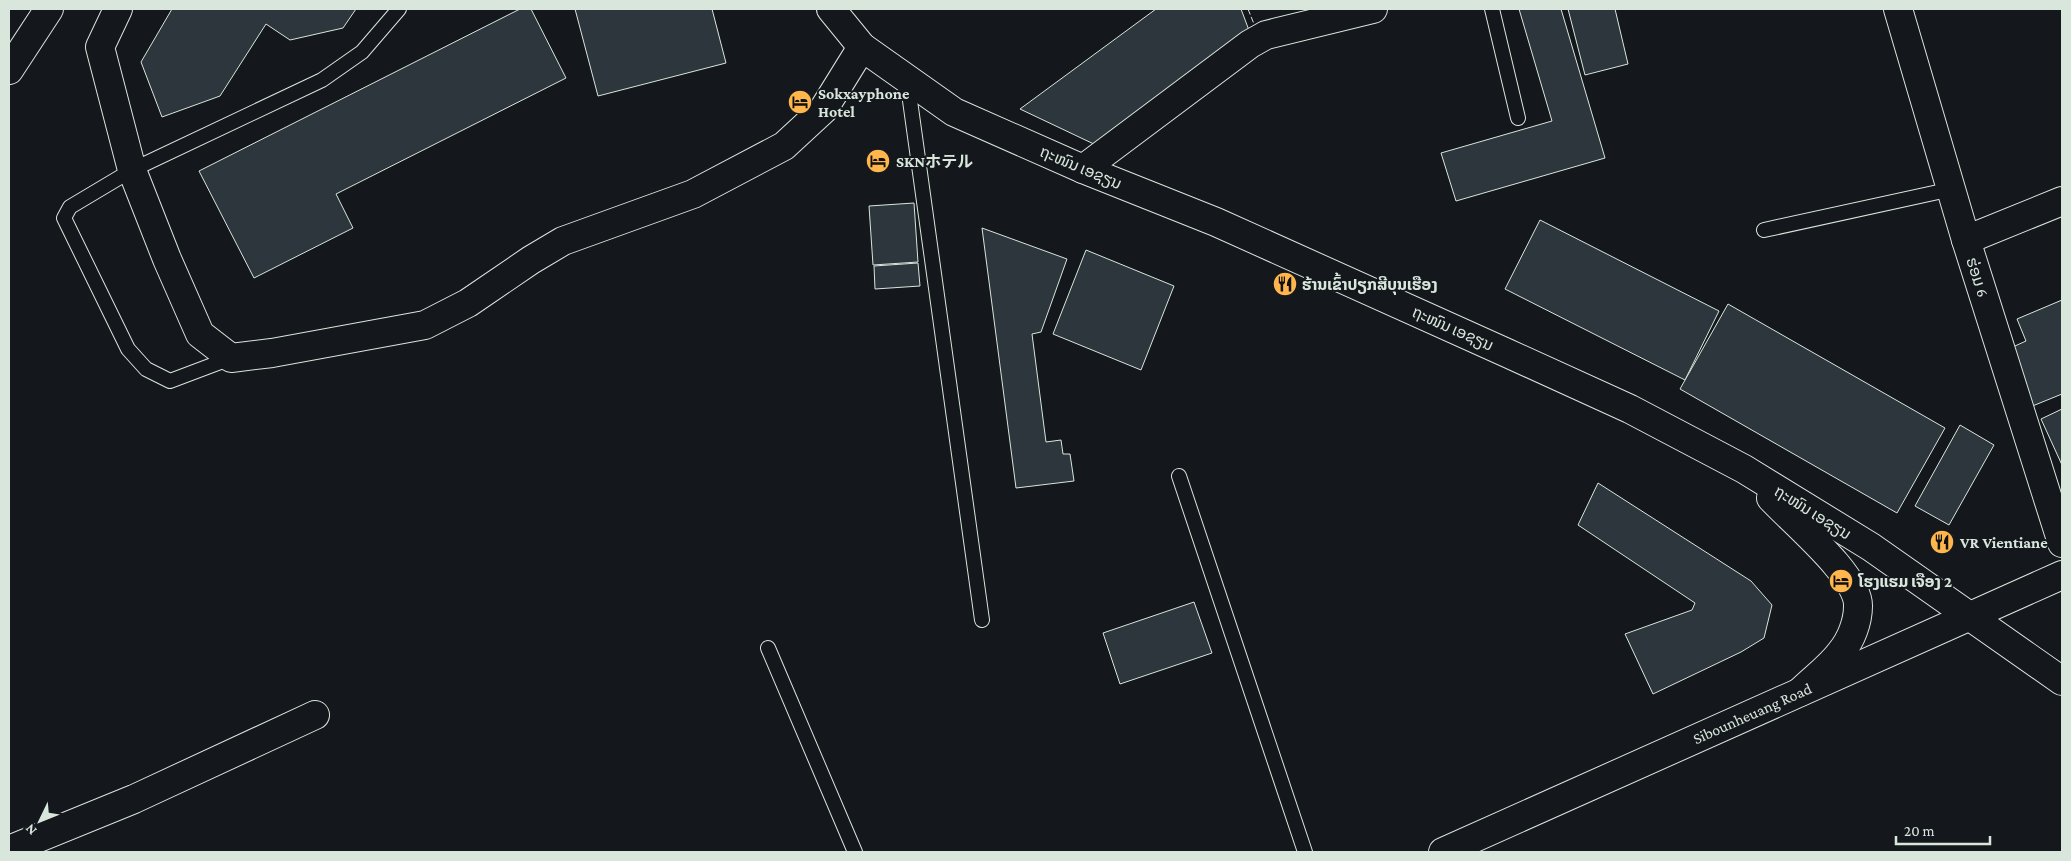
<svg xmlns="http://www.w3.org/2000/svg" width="2071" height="861" viewBox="0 0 2071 861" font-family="'Crimson Pro','Noto Sans JP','Noto Sans Lao',serif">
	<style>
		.building { fill: #2c363c; stroke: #d8e6dc }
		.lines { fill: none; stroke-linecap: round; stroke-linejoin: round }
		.service-casing { stroke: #d8e6dc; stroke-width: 16 }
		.minor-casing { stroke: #d8e6dc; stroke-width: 30 }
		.tertiary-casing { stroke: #d8e6dc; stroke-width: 30 }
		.secondary-casing { stroke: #d8e6dc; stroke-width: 30 }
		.service { stroke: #14181c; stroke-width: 14 }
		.minor { stroke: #14181c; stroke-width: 28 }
		.tertiary { stroke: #14181c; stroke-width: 28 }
		.secondary { stroke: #14181c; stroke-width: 28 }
		.fence { stroke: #d8e6dc; stroke-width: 1; stroke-dasharray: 6 2.5; stroke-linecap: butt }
		.labels { text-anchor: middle; stroke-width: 4; stroke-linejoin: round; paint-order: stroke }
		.poi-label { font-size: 16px; font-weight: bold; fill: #d8e6dc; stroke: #14181c; text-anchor: start }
		.street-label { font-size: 16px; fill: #d8e6dc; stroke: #14181c }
	</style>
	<rect width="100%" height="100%" fill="#14181c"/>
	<!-- building -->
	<g class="building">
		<polygon points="172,9 356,9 343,28 290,40 266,24 220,96 162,117 141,62"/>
		<polygon points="520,9 531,9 566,78 336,194 353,228 254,278 199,171"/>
		<polygon points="575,9 712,9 726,63 598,96"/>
		<polygon points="1156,9 1241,9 1250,33 1098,146 1020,109"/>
		<polygon points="1519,9 1561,9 1605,158 1456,201 1441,153 1552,121"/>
		<polygon points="1568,9 1615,9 1628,64 1585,75"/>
		<polygon points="914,203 918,262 873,265 869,206"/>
		<polygon points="1540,220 1719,311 1685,380 1505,289"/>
		<polygon points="982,228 1067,259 1041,332 1032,334 1046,442 1061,440 1063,454 1070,454 1074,481 1016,488"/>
		<polygon points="1086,250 1174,286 1141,370 1053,334"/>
		<polygon points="918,263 920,286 875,289 874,266"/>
		<polygon points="2062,300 2062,394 2030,407 2006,350 2026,341 2017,319"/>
		<polygon points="1728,304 1945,428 1897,513 1680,389"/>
		<polygon points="2062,409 2062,465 2041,419"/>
		<polygon points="1960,425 1994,445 1949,525 1915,506"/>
		<polygon points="1598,483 1751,581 1772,605 1764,638 1741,652 1653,694 1625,634 1692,610 1695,603 1578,525"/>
		<polygon points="1194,602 1212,653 1120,684 1103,633"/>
	</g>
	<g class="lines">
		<!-- service casing -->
		<g class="service-casing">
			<g id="service">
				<polyline points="1492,9 1518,118"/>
				<polyline points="907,79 982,620"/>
				<polyline points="1764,230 1952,189"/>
				<polyline points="231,358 170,381 146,369 128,349 64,218 70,207 132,170 322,80 362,52 399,9"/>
				<polyline points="1179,476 1305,852"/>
				<polyline points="768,648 855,852"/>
			</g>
		</g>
		<!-- minor casing -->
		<g class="minor-casing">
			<g id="minor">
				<polyline points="118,9 100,47 132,170 167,259 200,334 231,358 272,353 425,325 468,303 531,260 563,241 693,194 784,146 823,110 862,47"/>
				<polyline points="1898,9 1966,240 2062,543"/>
				<polyline points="9,70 49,9"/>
				<polyline points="1083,169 1250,44 1266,35 1373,9"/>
				<polyline points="1966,240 2062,201"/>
				<polyline points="9,850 134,799 315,715"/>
			</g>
		</g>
		<!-- tertiary casing -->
		<g class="tertiary-casing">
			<polyline id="tertiary" points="1443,852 2062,575"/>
		</g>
		<!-- secondary casing -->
		<g class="secondary-casing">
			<g id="secondary">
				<polyline points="831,9 862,47 954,112 1083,169 1216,222 1507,353 1630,409 1744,469 1871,547 2062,681"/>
				<path d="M1771 498C1792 521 1859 576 1858 606 1858 622 1851 640 1841 652 1830 667 1813 679 1800 692"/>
			</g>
		</g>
		<!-- service -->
		<use href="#service" class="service"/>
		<!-- minor -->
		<use href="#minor" class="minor"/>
		<!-- tertiary -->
		<use href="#tertiary" class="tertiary"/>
		<!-- secondary -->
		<use href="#secondary" class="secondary"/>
		<!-- fence -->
		<polyline class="fence" points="1248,9 1254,24"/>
	</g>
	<!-- icons -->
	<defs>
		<g id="hotel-disc" transform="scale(1.25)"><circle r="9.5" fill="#ffb74d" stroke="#14181c"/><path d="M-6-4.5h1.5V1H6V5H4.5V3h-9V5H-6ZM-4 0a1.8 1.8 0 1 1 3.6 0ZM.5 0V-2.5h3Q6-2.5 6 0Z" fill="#111"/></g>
		<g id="restaurant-disc" transform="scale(1.25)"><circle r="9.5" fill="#ffb74d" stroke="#14181c"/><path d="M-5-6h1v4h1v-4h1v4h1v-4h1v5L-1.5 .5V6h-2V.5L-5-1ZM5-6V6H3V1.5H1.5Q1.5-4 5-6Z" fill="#111"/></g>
	</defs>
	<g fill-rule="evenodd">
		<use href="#hotel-disc" x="800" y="102"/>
		<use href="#hotel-disc" x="878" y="161"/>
		<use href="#restaurant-disc" x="1285" y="284"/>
		<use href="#restaurant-disc" x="1942" y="542"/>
		<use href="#hotel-disc" x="1841" y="581"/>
	</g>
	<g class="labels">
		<!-- poi labels -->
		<g class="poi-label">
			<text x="818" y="99">Sokxayphone<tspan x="818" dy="18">Hotel</tspan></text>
			<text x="896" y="167">SKNホテル</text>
			<text x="1302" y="290">ຮ້ານເຂົ້າປຽກສີບຸນເຮືອງ</text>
			<text x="1960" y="548">VR Vientiane</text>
			<text x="1858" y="587">ໂຮງແຮມ ເຈືອງ 2</text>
		</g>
		<!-- street labels -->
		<g class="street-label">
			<text transform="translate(1081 167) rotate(23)" y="6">ຖະໜົນ ເອຊຽນ</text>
			<text transform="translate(1978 277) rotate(72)" y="6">ຮ່ອມ 6</text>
			<text transform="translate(1453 328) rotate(24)" y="6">ຖະໜົນ ເອຊຽນ</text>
			<text transform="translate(1813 512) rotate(32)" y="6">ຖະໜົນ ເອຊຽນ</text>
			<text transform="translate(1752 713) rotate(-24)" y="6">Sibounheuang Road</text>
		</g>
	</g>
	<!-- border -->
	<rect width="2071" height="861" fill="none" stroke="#d8e6dc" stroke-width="20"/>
	<!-- north arrow -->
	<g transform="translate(40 821) rotate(227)" stroke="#14181c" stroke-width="4" paint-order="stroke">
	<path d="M0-4L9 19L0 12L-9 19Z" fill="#d8e6dc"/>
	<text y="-8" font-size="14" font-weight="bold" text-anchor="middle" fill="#d8e6dc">N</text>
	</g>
	<!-- scale -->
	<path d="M1896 836v8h94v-8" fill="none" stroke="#d8e6dc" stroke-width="2.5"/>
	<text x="1904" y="836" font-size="15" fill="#d8e6dc" stroke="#14181c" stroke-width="4" paint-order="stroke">20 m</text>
</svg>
